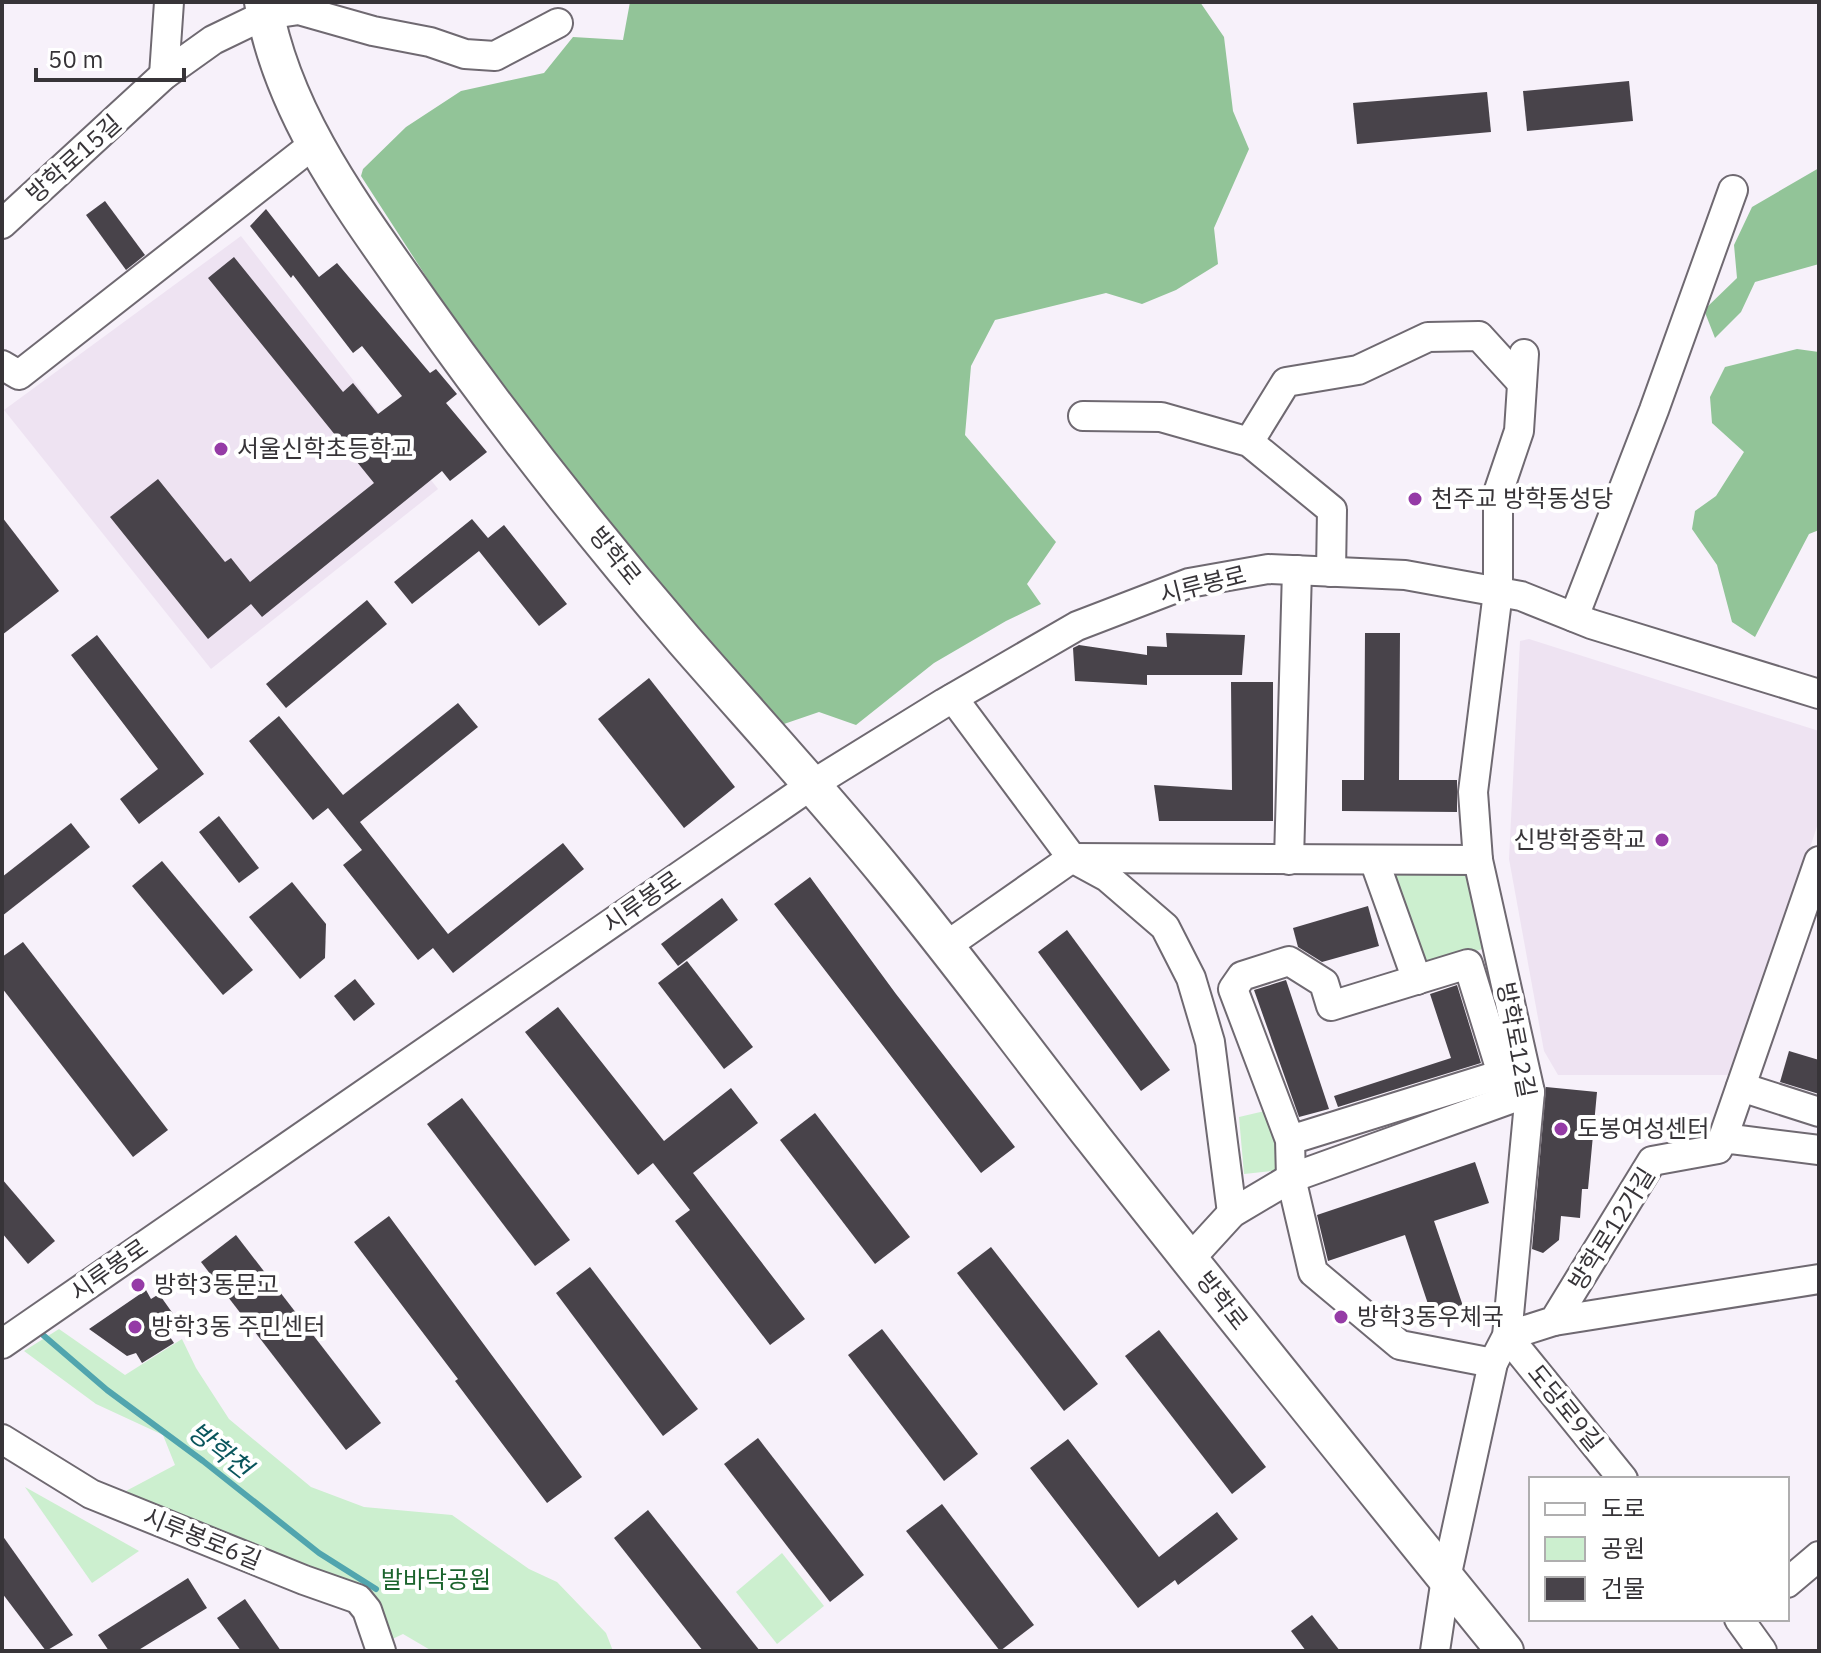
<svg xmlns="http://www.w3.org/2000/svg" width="1821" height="1653" viewBox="0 0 1821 1653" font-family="'IBM Plex Sans','Noto Sans KR',sans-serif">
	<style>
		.built { fill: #eee3f2 }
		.green { fill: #ccefcf }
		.forest { fill: #92c498 }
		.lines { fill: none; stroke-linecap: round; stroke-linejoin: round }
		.stream { stroke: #51a5ae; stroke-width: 6 }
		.building { fill: #48434a }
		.minor-casing { stroke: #6f6971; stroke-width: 32 }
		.major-casing { stroke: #6f6971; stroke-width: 40 }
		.minor { stroke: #fff; stroke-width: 28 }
		.major { stroke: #fff; stroke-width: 36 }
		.poi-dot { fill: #953ba6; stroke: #fff; stroke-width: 3 }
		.labels { text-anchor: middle; stroke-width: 8; stroke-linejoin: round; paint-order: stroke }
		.street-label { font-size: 24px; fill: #373438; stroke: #fff }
		.poi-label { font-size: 24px; fill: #373438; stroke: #fff; text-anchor: start }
		.park-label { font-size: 24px; fill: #1a632c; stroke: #fff }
		.water-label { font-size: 26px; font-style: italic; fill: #09555c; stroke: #fff }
	</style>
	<rect width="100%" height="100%" fill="#f7f1fa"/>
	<!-- built -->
	<g class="built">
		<polygon points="241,236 438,489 211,669 4,410"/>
		<polygon points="1529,639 1819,731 1819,820 1737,1075 1558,1075 1544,1051 1509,859 1520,641"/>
	</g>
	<!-- green -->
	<g class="green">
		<polygon points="1385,867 1469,868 1489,947 1422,967"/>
		<polygon points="1269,1110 1282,1140 1280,1170 1244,1174 1239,1117"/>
		<polygon points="59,1329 125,1375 182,1339 196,1368 229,1419 311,1487 364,1507 452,1515 529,1569 557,1582 606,1633 613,1651 432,1651 403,1634 388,1641 370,1598 217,1536 126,1491 175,1465 163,1435 96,1404 24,1351"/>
		<polygon points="25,1487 139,1551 92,1583"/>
		<polygon points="782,1553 824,1606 777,1644 736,1592"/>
	</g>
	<!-- forest -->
	<g class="forest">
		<polygon points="630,2 1200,2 1224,37 1233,111 1249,149 1214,228 1218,264 1176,290 1142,304 1106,293 995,320 971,366 965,435 1056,542 1027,584 1041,604 1006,621 934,663 856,725 819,712 781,725 706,647 549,449 469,343 361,176 363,169 406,127 461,91 544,73 573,37 623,40"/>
		<polygon points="1819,168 1819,264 1755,282 1741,312 1715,338 1704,310 1737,278 1734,245 1752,207"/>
		<polygon points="1797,349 1819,352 1819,530 1809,534 1755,637 1732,622 1717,565 1692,529 1695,511 1716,496 1744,452 1712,423 1710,397 1725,367"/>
	</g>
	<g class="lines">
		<!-- stream -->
		<polyline class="stream" points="43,1335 107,1390 203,1461 319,1553 376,1589"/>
	</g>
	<!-- building -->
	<g class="building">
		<polygon points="1629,81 1633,121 1527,131 1523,91"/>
		<polygon points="1487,92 1491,132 1357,144 1353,103"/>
		<polygon points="105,201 145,255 126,270 86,215"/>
		<polygon points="266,209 319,277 337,263 430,373 436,369 457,394 446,403 487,452 450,481 442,471 262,617 251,604 208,639 110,517 158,479 225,562 231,558 250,582 374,483 208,278 234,257 343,392 353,383 378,414 402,396 362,346 353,353 293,275 291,278 250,226"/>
		<polygon points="2,517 59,591 2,635"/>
		<polygon points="472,519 488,538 504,525 567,604 539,626 479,551 412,604 394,582"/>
		<polygon points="367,600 387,624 286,708 266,684"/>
		<polygon points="1166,633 1245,635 1242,675 1147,675 1147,685 1075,681 1073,648 1079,645 1147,655 1147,646 1167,647"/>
		<polygon points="1365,633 1400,633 1399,780 1457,780 1457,812 1342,811 1342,780 1364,780"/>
		<polygon points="97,635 204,774 139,824 120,799 158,769 71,655"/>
		<polygon points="649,678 735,787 684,828 598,719"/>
		<polygon points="1231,682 1273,682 1273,821 1159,821 1154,785 1232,790"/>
		<polygon points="458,703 478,727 360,822 448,934 563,843 584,869 453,973 433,948 418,960 343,865 362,850 328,808 313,820 249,741 279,716 343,795"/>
		<polygon points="219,816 259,868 239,883 199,832"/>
		<polygon points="71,823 90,847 2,916 2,877"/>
		<polygon points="162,861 253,970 223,995 132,886"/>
		<polygon points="810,877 896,994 1015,1147 981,1173 774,904"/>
		<polygon points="292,882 326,924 325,958 300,979 249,917"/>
		<polygon points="722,898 738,920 678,966 661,944"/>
		<polygon points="1368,906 1379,946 1322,962 1298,947 1293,928"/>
		<polygon points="1067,930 1170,1070 1141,1091 1038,952"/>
		<polygon points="23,942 168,1130 133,1157 2,988 2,957"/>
		<polygon points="687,961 753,1047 724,1069 658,983"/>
		<polygon points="355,979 375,1004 354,1021 334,996"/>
		<polygon points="1286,980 1329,1109 1299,1117 1254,990"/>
		<polygon points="1457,985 1481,1063 1338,1107 1334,1096 1451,1058 1430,994"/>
		<polygon points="558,1007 664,1141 731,1088 758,1123 693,1173 805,1319 770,1345 675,1221 690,1210 653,1163 638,1175 525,1032"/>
		<polygon points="1789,1051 1819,1060 1819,1094 1780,1082"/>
		<polygon points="1546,1087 1597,1092 1588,1189 1582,1189 1580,1218 1561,1216 1559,1240 1543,1253 1532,1249"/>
		<polygon points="462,1098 570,1240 535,1266 427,1124"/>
		<polygon points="815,1113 910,1237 875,1264 780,1140"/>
		<polygon points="1475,1162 1489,1203 1434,1221 1464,1309 1433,1319 1405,1235 1328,1261 1317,1215"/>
		<polygon points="2,1179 55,1241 28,1264 2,1233"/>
		<polygon points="389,1216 582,1477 547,1503 455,1381 458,1379 354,1242"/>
		<polygon points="236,1235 381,1423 346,1450 201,1262"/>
		<polygon points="991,1247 1098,1384 1064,1411 957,1273"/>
		<polygon points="590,1267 698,1409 663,1436 556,1293"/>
		<polygon points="146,1290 151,1299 159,1294 181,1325 168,1334 174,1343 142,1363 136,1353 127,1356 89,1329"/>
		<polygon points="882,1329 978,1454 944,1481 848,1355"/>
		<polygon points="1159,1330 1266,1467 1232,1494 1125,1356"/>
		<polygon points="758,1438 864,1575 830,1602 724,1464"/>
		<polygon points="1068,1439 1159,1557 1217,1512 1238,1539 1178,1585 1175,1580 1138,1608 1030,1468"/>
		<polygon points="942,1504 1034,1625 1000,1651 906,1531"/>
		<polygon points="648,1510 760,1651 703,1651 614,1538"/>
		<polygon points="2,1535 73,1635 46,1651 2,1593"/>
		<polygon points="188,1578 207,1608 137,1651 109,1651 98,1635"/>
		<polygon points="245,1599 281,1651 241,1651 217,1618"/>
		<polygon points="1312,1615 1340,1651 1306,1651 1291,1631"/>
	</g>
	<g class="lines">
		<!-- minor casing -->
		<g class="minor-casing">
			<g id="minor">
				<polyline points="164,75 169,2"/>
				<polyline points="2,224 164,75 213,40 265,15 299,10 373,31 430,42 465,54 495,56 558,23"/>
				<polyline points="2,365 19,375 314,144"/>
				<polyline points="1083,416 1161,417 1249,442 1332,510 1331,572"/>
				<polyline points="1249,442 1286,382 1358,370 1428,337 1479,336 1522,383"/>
				<polyline points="1574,617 1654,410 1733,190"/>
				<polyline points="953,698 1072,858 1107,877 1165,927 1191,978 1210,1042 1232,1213"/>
				<polyline points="1289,860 1297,570"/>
				<polyline points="1374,860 1417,980"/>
				<polyline points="946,946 1072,858 1478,860"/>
				<polyline points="1741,1087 1819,1112"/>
				<polyline points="1723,1138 1819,861"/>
				<polyline points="1290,1140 1502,1074 1468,964 1331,1006 1324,983 1289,961 1242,976 1233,989 1290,1140 1291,1178 1313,1272 1400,1345 1493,1363"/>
				<polyline points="1189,1260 1232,1213 1291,1178 1530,1092"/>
				<polyline points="1554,1321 1819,1279"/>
				<polyline points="2,1344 813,784 944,703 1077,626 1189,583 1268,569 1405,575 1521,596 1591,624 1819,694"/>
				<polyline points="2,1439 91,1494 304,1580 358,1599 367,1610 381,1651"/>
				<polyline points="1623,1479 1507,1336 1554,1321 1652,1161 1718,1149 1723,1138 1819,1150"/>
				<polyline points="1787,1583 1819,1556"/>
				<polyline points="1739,1619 1762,1651"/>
				<polyline points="1435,1651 1446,1578 1493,1363 1507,1336 1530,1092 1478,860 1473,792 1498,592 1498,493 1519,431 1524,354"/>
			</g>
		</g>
		<!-- major casing -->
		<g class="major-casing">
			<path id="major" d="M263 2C283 117 356 211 421 304 503 420 591 532 684 640 753 719 823 795 889 876 960 962 1025 1051 1094 1139 1229 1311 1367 1481 1505 1651"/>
		</g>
		<!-- minor -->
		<use href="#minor" class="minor"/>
		<!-- major -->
		<use href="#major" class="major"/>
	</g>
	<!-- markers -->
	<g class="poi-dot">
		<circle cx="221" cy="449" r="8"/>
		<circle cx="1415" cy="499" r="8"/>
		<circle cx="1662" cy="840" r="8"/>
		<circle cx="1561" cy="1129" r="8"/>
		<circle cx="138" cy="1285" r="8"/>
		<circle cx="1341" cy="1317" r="8"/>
		<circle cx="135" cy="1327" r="8"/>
	</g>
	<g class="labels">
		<!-- street labels -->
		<g class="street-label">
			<text transform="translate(74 159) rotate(-42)" y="8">방학로15길</text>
			<text transform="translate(615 556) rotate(51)" y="8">방학로</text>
			<text transform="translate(1203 585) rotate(-14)" y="8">시루봉로</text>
			<text transform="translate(642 902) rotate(-35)" y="8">시루봉로</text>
			<text transform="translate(1516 1040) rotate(79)" y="8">방학로12길</text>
			<text transform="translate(1612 1229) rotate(-58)" y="8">방학로12가길</text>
			<text transform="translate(109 1270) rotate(-35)" y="8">시루봉로</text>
			<text transform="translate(1222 1301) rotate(52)" y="8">방학로</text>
			<text transform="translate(1565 1408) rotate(51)" y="8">도당로9길</text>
			<text transform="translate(202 1539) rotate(22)" y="8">시루봉로6길</text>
		</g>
		<!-- poi labels -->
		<g class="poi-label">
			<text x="237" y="457">서울신학초등학교</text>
			<text x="1431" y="507">천주교 방학동성당</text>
			<text x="1646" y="848" text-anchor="end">신방학중학교</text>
			<text x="1577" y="1137">도봉여성센터</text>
			<text x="154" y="1293">방학3동문고</text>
			<text x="1357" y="1325">방학3동우체국</text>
			<text x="151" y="1335">방학3동 주민센터</text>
		</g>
		<!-- park labels -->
		<g class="park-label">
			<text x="436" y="1588">발바닥공원</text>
		</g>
		<!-- water labels -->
		<g class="water-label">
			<text transform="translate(220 1450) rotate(38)" y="9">방학천</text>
		</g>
	</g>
	<!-- border -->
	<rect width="1821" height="1653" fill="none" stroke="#373438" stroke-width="8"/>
	<!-- legend -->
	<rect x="1529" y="1477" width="260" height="144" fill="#ffffff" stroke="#afaeaf" stroke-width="2"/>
	<rect x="1545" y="1503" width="40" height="12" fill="#ffffff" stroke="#afaeaf" stroke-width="2"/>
	<text x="1601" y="1517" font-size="24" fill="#373438">도로</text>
	<rect x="1545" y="1537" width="40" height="24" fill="#ccefcf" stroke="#afaeaf" stroke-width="2"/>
	<text x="1601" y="1557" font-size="24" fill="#373438">공원</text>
	<rect x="1545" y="1577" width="40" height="24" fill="#48434a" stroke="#afaeaf" stroke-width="2"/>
	<text x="1601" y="1597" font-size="24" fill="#373438">건물</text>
	<!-- scale -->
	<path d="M36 68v12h148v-12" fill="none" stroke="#373438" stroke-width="4"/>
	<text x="48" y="68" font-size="24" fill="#373438" stroke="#ffffff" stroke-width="6" paint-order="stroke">50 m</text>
</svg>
